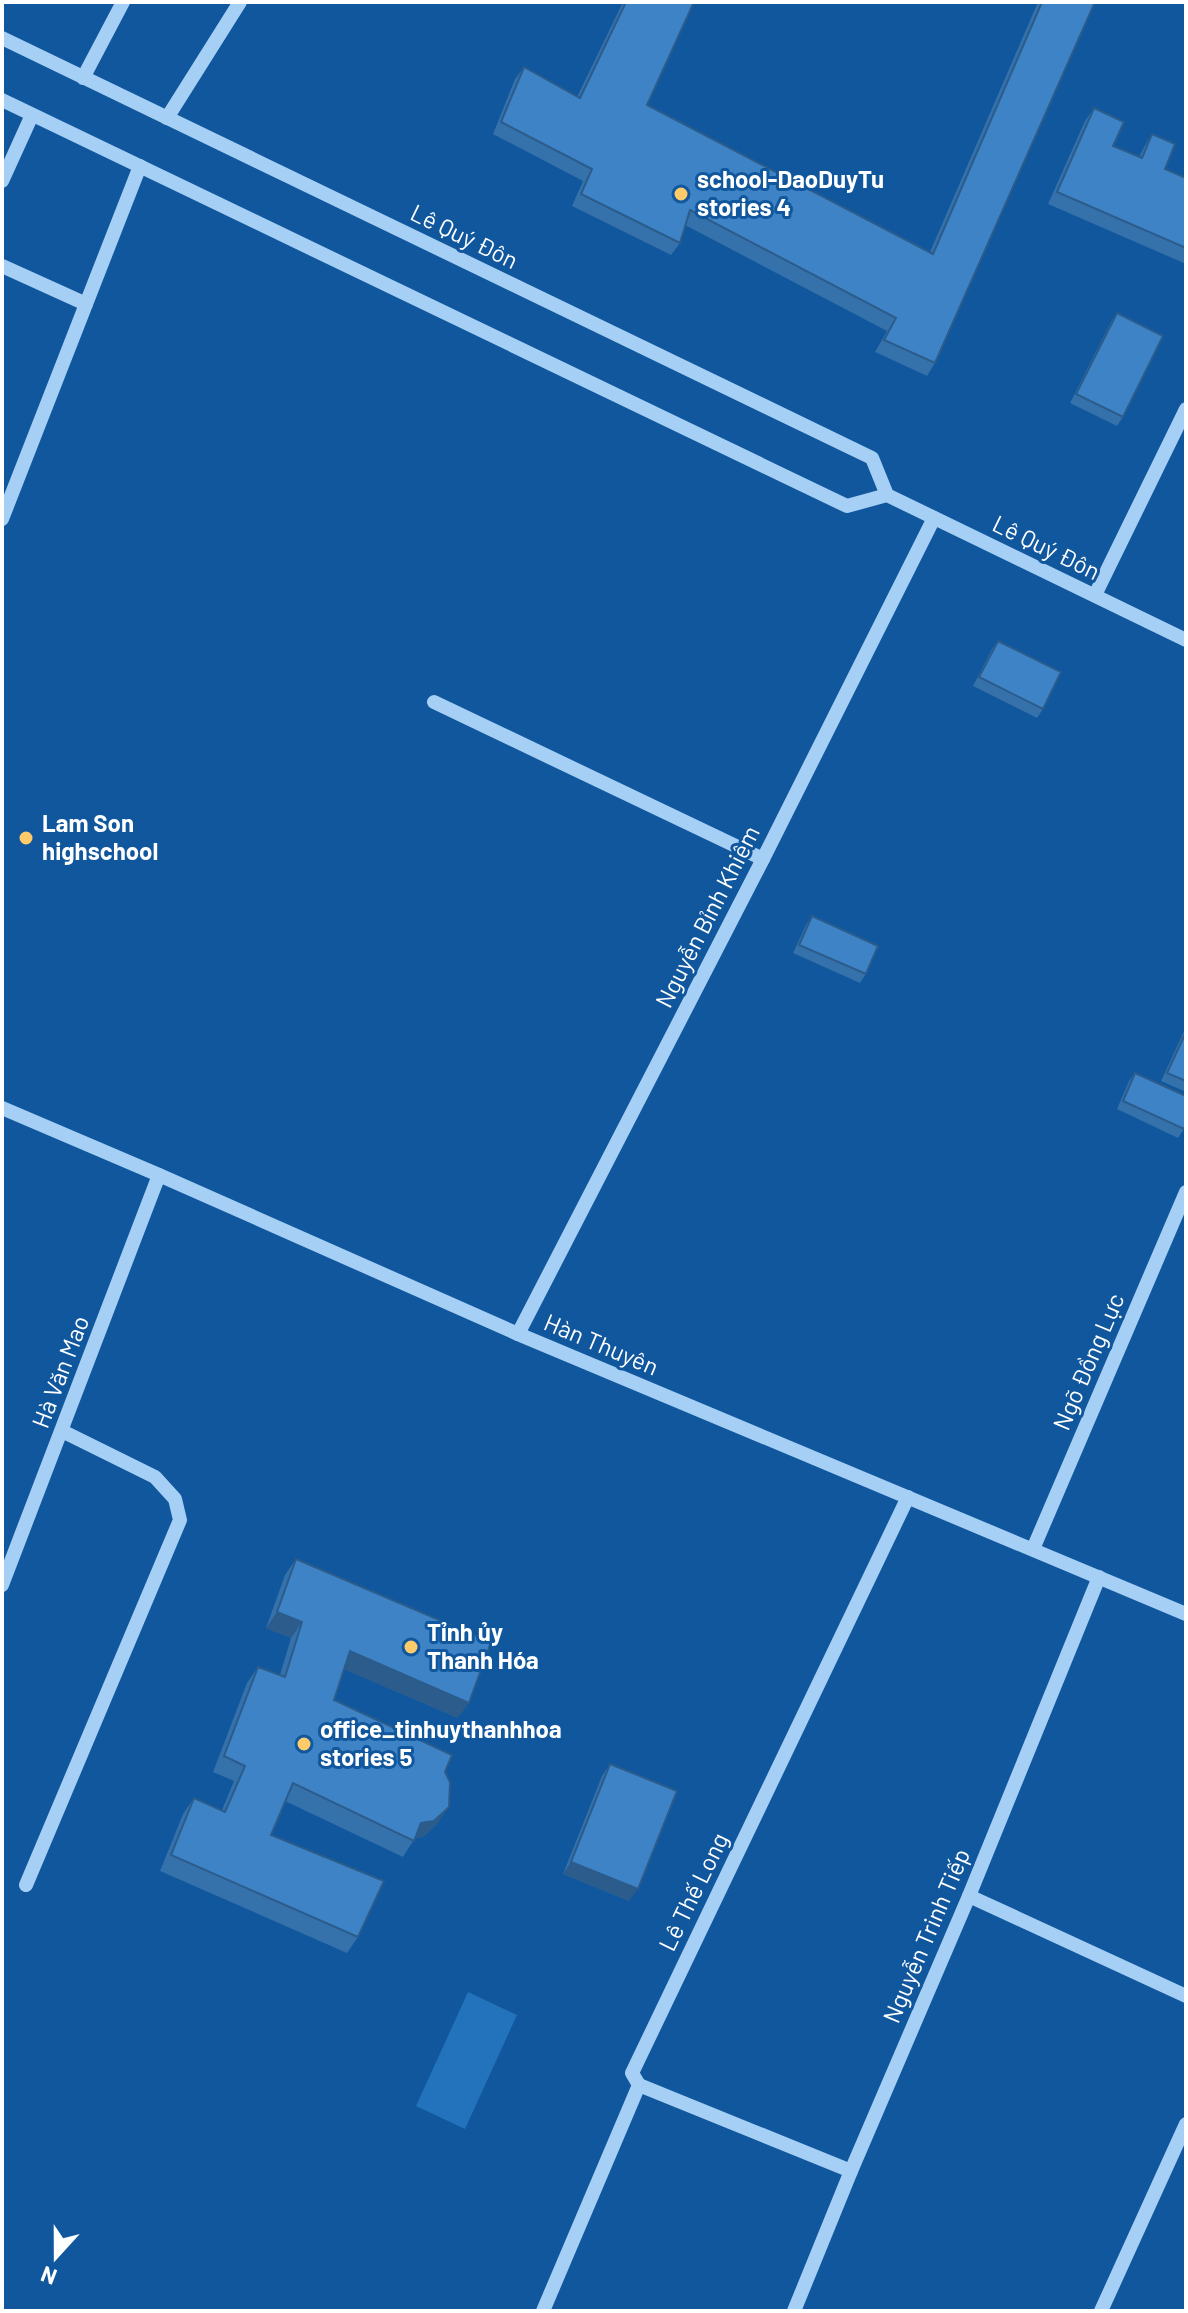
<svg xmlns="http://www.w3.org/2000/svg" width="1188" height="2313" viewBox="0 0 1188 2313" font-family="Barlow,sans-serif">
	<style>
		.pitch { fill: #2372bc }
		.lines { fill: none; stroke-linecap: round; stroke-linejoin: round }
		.minor { stroke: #a6cff5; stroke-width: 14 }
		.wall { fill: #3571aa }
		.shaded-wall { fill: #2b5c8b }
		.building { fill: #3e83c6; stroke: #2b5c8b; stroke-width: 2 }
		.poi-dot { fill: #ffca6a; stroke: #10579d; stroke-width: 3 }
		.labels { text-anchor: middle; stroke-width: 6; stroke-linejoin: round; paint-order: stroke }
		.poi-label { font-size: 24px; font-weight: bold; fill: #fff; stroke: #10579d; text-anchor: start }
		.street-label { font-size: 24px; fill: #fff; stroke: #10579d }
	</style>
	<rect width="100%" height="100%" fill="#10579d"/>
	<!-- pitch -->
	<polygon class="pitch" points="468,1992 517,2015 465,2129 416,2106"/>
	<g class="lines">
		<!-- minor -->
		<g class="minor">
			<polyline points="2,38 872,458 887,495 1186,640"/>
			<polyline points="83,78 123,2"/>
			<polyline points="2,100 847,506 887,495"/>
			<polyline points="167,118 240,2"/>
			<polyline points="2,181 32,115"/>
			<polyline points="2,266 86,304"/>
			<polyline points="2,519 140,166"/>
			<polyline points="1095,595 1186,409"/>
			<polyline points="434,702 763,859"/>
			<polyline points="2,1108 159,1175 518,1334 1186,1614"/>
			<polyline points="518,1334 763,859 934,518"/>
			<polyline points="1033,1549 1186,1192"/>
			<polyline points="2,1585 159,1175"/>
			<polyline points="26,1885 180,1520 175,1499 155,1477 62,1431"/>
			<polyline points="969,1896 1186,1996"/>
			<polyline points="639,2085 851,2171"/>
			<polyline points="543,2311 639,2085 632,2073 908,1497"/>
			<polyline points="794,2311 851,2171 969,1896 1099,1577"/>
			<polyline points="1101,2311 1186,2124"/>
		</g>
	</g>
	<!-- wall -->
	<g class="wall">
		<polygon points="623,2 694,2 647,105 930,252 1038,2 1095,2 935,363 927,376 875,352 887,331 685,225 680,243 671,255 572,206 583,181 493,134 515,79 524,67 577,97"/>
		<polygon points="1094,108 1113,146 1139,157 1144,147 1152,134 1165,169 1186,178 1186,264 1048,204 1085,121"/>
		<polygon points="1117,313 1123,417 1117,426 1070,403 1111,322"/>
		<polygon points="998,641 1043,709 1037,718 973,686 992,649"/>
		<polygon points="812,916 866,974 860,983 793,953 806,925"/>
		<polygon points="1186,1027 1186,1092 1161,1081"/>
		<polygon points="1135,1073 1184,1129 1178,1138 1117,1109 1129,1081"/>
		<polygon points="296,1559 458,1718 344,1669 334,1700 445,1772 438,1823 423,1837 415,1838 403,1857 285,1801 271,1835 358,1937 347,1953 160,1871 183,1814 194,1798 222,1810 234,1781 213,1772 247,1683 258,1667 280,1675 291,1638 266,1628 285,1575"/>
		<polygon points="610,1764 629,1901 563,1874 602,1776"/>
	</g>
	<!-- shaded-wall -->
	<g class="shaded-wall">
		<polygon points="277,1612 302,1622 291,1638 266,1628"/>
		<polygon points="350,1651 469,1703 458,1718 339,1667"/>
		<polygon points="449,1807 438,1823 423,1837 410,1839 421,1823"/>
		<polygon points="571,1862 638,1889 629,1901 563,1874"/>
	</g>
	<!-- building -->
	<g class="building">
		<polygon points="626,2 694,2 647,105 933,254 1042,2 1095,2 935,363 884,340 896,318 690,210 680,243 581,194 592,169 501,122 524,67 580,98"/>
		<polygon points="1094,108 1124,122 1113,146 1142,158 1152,134 1175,144 1165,169 1186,178 1186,248 1057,192"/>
		<polygon points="1117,313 1163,336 1123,417 1076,394"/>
		<polygon points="998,641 1061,672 1043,709 979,677"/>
		<polygon points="812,916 878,946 866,974 799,945"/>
		<polygon points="1186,1032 1186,1081 1167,1073"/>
		<polygon points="1135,1073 1186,1096 1186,1124 1184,1129 1123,1101"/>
		<polygon points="296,1559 491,1642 469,1703 350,1651 334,1700 452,1755 445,1772 450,1782 449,1807 434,1821 421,1823 414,1841 293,1783 271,1835 384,1881 358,1937 171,1855 194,1798 225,1812 245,1766 224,1756 258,1667 285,1677 302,1622 277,1612"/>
		<polygon points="610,1764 677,1791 638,1889 571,1862"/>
	</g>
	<!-- markers -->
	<g class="poi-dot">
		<circle cx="681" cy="194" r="8"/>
		<circle cx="26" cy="838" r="8"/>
		<circle cx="411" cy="1647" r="8"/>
		<circle cx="304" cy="1744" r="8"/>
	</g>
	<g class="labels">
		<!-- poi labels -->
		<g class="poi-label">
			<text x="697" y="188">school-DaoDuyTu<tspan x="697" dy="28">stories 4</tspan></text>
			<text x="42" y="832">Lam Son<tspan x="42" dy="28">highschool</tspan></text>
			<text x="427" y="1641">Tỉnh ủy<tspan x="427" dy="28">Thanh Hóa</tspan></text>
			<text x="320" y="1738">office_tinhuythanhhoa<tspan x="320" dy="28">stories 5</tspan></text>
		</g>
		<!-- street labels -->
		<g class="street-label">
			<text transform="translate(464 237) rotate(26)" y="8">Lê Quý Đôn</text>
			<text transform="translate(1046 548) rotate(26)" y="8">Lê Quý Đôn</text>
			<text transform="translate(708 917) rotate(-63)" y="8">Nguyễn Bỉnh Khiêm</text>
			<text transform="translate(601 1345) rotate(23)" y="8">Hàn Thuyên</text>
			<text transform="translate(1089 1362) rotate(-67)" y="8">Ngõ Đồng Lực</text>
			<text transform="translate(61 1372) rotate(-69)" y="8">Hà Văn Mao</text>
			<text transform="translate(694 1892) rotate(-64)" y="8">Lê Thế Long</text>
			<text transform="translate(927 1936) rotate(-67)" y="8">Nguyễn Trinh Tiếp</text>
		</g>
	</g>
	<!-- border -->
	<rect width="1188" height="2313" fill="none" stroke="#ffffff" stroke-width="8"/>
	<!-- north arrow -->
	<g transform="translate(56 2257) rotate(201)" stroke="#10579d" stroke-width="6" paint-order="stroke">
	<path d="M0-6L14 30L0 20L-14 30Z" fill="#ffffff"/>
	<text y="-12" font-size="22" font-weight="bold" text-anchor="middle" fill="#ffffff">N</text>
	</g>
</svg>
